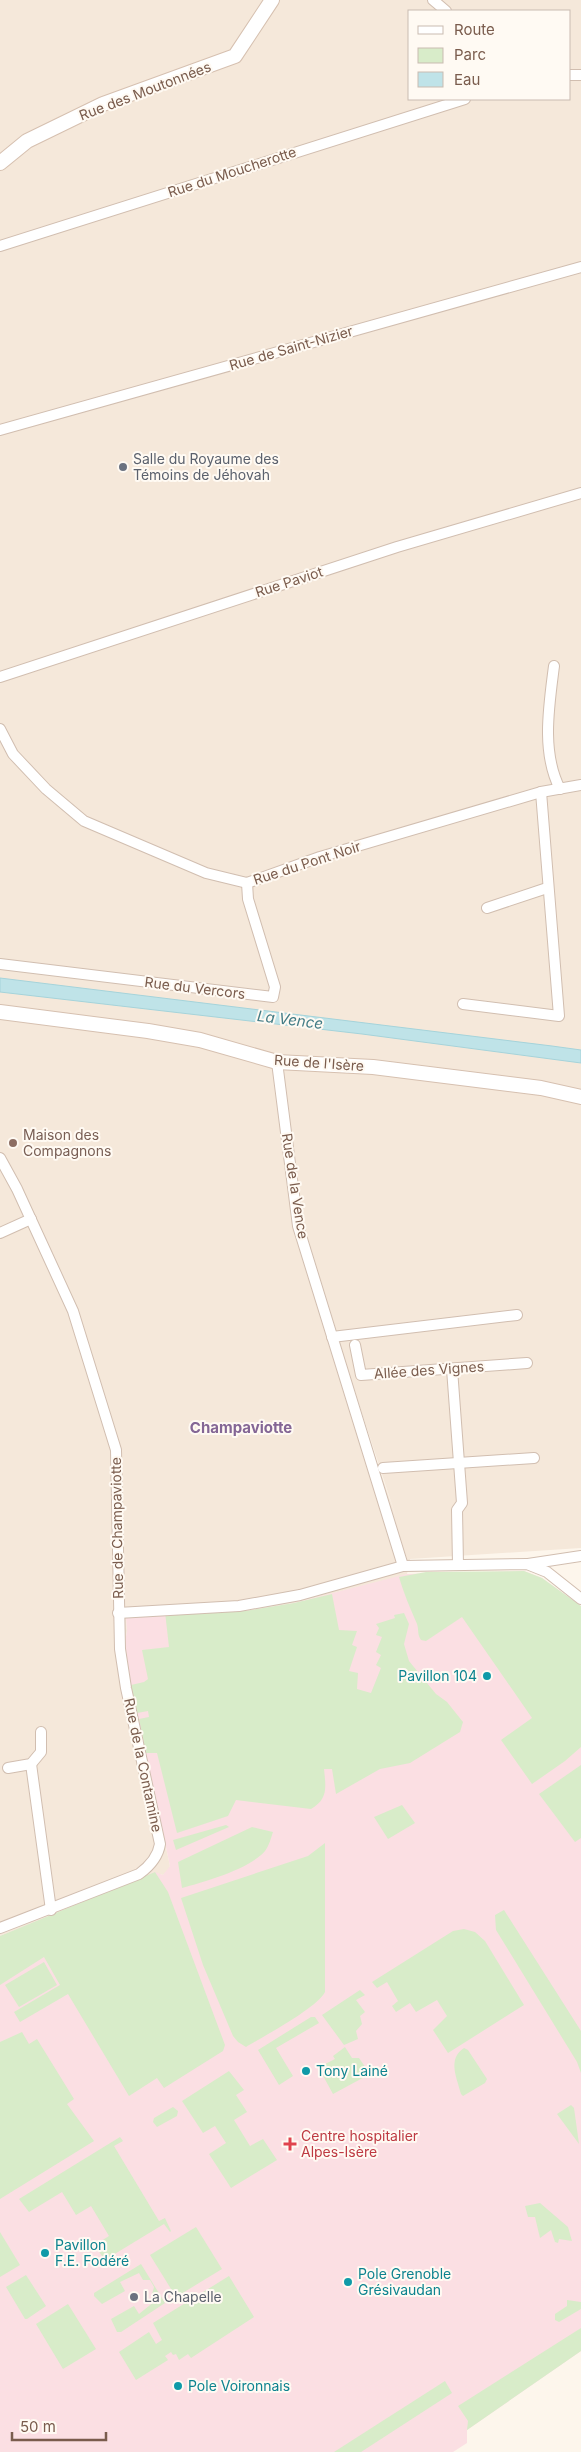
<svg xmlns="http://www.w3.org/2000/svg" width="581" height="2452" viewBox="0 0 581 2452" font-family="Inter,sans-serif">
	<style>
		.residential { fill: #f5e8da; fill-rule: evenodd }
		.medical { fill: #fbdfe3 }
		.green { fill: #d8ecc9 }
		.water { fill: #bfe3e8; stroke: #a5d3da }
		.lines { fill: none; stroke-linecap: round; stroke-linejoin: round }
		.street-casing { stroke: #d1beb0; stroke-width: 12 }
		.secondary-casing { stroke: #d6c0b0; stroke-width: 16 }
		.street { stroke: #fff; stroke-width: 10 }
		.secondary { stroke: #fff; stroke-width: 14 }
		.worship-dot { fill: #6b7280; stroke: #fffaf3; stroke-width: 2 }
		.education-dot { fill: #8d6e63; stroke: #fffaf3; stroke-width: 2 }
		.culture-dot { fill: #0f9aa8; stroke: #fffaf3; stroke-width: 2 }
		.health-dot { fill: #e0444e; stroke: #fffaf3; stroke-width: 2 }
		.labels { text-anchor: middle; stroke-width: 4; stroke-linejoin: round; paint-order: stroke }
		.street-label { font-size: 14px; fill: #7a5c4d; stroke: #fffaf3 }
		.worship-label { font-size: 14px; fill: #5b616d; stroke: #fffaf3; text-anchor: start }
		.education-label { font-size: 14px; fill: #785e54; stroke: #fffaf3; text-anchor: start }
		.culture-label { font-size: 14px; fill: #0d838f; stroke: #fffaf3; text-anchor: start }
		.health-label { font-size: 14px; fill: #be3a42; stroke: #fffaf3; text-anchor: start }
		.water-label { font-size: 15px; font-style: italic; fill: #437c86; stroke: #fffaf3 }
		.neighbourhood-label { font-size: 15px; font-weight: bold; fill: #846695; stroke: #fffaf3 }
	</style>
	<rect width="100%" height="100%" fill="#fdf6ec"/>
	<!-- residential -->
	<path class="residential" d="M0 0H581V1548L410 1559 407 1574 399 1577 294 1603 245 1611 147 1613 126 1618 127 1631 125 1643 129 1674 170 1866 168 1870 163 1875 155 1873 0 1936ZM410 11H570V99H410ZM339 1343 396 1517 344 1367Z"/>
	<!-- medical -->
	<polygon class="medical" points="524,1571 542,1578 581,1606 581,2351 467,2430 467,2443 453,2452 0,2452 0,1936 155,1872 163,1875 170,1866 129,1674 125,1642 127,1631 126,1618 147,1613 245,1611 294,1603 407,1574"/>
	<!-- green -->
	<g class="green">
		<path d="M524 1571 542 1578 581 1606V1747L565 1761 532 1784 501 1740 532 1718 462 1617 426 1641 421 1640C417 1634 419 1630 417 1624 410 1608 404 1594 399 1577L426 1572Z"/>
		<path d="M332 1594 339 1630 357 1631 352 1645 357 1647 349 1671 358 1673 357 1689 371 1693 381 1668 376 1665 381 1655 376 1652 382 1637 376 1635 379 1628 376 1624 395 1618 394 1615 404 1613 409 1624 404 1644 409 1661 436 1694 447 1702 463 1722 460 1732 410 1763 380 1769 336 1794 332 1769H324C326 1788 328 1799 311 1809L236 1800 228 1816 177 1833 157 1753H146L139 1719 149 1717 148 1711 137 1713 131 1685 144 1682 148 1679 142 1650 169 1647 165 1612 245 1611 294 1603Z"/>
		<polygon points="581,1765 581,1838 575,1842 539,1794"/>
		<polygon points="402,1805 415,1823 388,1839 374,1817"/>
		<polygon points="226,1825 229,1827 176,1850 173,1840"/>
		<path d="M252 1827 273 1832C271 1838 269 1846 265 1851 250 1869 204 1882 182 1888L178 1862Z"/>
		<path d="M325 1843V1992C317 2008 264 2036 246 2047L238 2042 233 2036 203 1965 181 1898 308 1856Z"/>
		<polygon points="155,1872 168,1892 225,2045 223,2051 164,2088 157,2078 129,2096 68,1994 20,2022 14,2012 60,1985 44,1957 0,1985 0,1936"/>
		<polygon points="504,1910 581,2031 581,2073 577,2062 496,1930 495,1915"/>
		<polygon points="464,1929 475,1932 485,1941 524,2005 448,2053 433,2030 447,2016 437,2000 416,2012 410,2003 396,2012 392,2006 398,2001 387,1982 377,1988 372,1982 453,1931"/>
		<polygon points="44,1962 57,1985 19,2007 5,1985"/>
		<polygon points="360,1990 365,1995 356,2000 365,2012 360,2016 362,2024 356,2031 358,2039 344,2045 322,2015"/>
		<polygon points="311,2017 315,2017 319,2023 276,2048 293,2076 279,2085 258,2050"/>
		<polygon points="22,2032 29,2044 37,2039 74,2099 67,2104 94,2141 0,2199 0,2042"/>
		<polygon points="345,2047 352,2058 359,2058 370,2074 333,2094 321,2072 327,2070 323,2065 335,2059 333,2056"/>
		<path d="M464 2048 468 2050 487 2079 485 2083 463 2096 461 2094C457 2078 447 2059 464 2048Z"/>
		<polygon points="229,2071 244,2090 236,2095 247,2112 234,2120 250,2146 263,2139 277,2160 231,2188 209,2154 226,2143 215,2126 203,2133 182,2101"/>
		<polygon points="571,2105 574,2108 579,2144 557,2114"/>
		<polygon points="173,2107 178,2111 177,2116 157,2127 153,2122 154,2118"/>
		<polygon points="120,2137 123,2141 114,2146 159,2221 165,2218 171,2231 170,2232 164,2224 113,2255 118,2263 110,2268 98,2250 101,2248 98,2243 109,2236 91,2206 76,2215 62,2192 29,2212 19,2199"/>
		<polygon points="540,2203 568,2227 572,2241 559,2239 558,2243 555,2242 551,2230 540,2238 535,2217 528,2217 525,2206"/>
		<polygon points="196,2227 222,2269 176,2297 150,2255"/>
		<polygon points="0,2232 20,2265 0,2277"/>
		<polygon points="141,2264 165,2303 121,2332 117,2332 111,2319 134,2306 139,2314 155,2301 152,2294 154,2287 150,2280 143,2280 139,2273 120,2282 125,2291 102,2304 94,2296 94,2293"/>
		<polygon points="26,2275 46,2306 27,2319 25,2319 6,2287"/>
		<polygon points="229,2276 254,2317 191,2358 188,2354 179,2360 176,2354 173,2355 171,2352 165,2356 168,2360 136,2380 119,2352 149,2332 156,2344 162,2340 153,2323"/>
		<polygon points="567,2300 581,2302 581,2309 559,2322 555,2320 555,2314 567,2306"/>
		<polygon points="68,2304 96,2349 63,2369 36,2324"/>
		<polygon points="581,2328 581,2351 467,2430 468,2421 458,2406"/>
		<polygon points="445,2381 452,2393 361,2452 334,2452"/>
	</g>
	<!-- water -->
	<polygon class="water" points="0,978 552,1046 581,1050 581,1063 362,1034 0,992"/>
	<g class="lines">
		<!-- street casing -->
		<g class="street-casing">
			<g id="street">
				<polyline points="433,0 446,11"/>
				<polyline points="570,75 581,75"/>
				<polyline points="0,246 465,99"/>
				<polyline points="0,430 581,267"/>
				<path d="M554 666C549 706 541 752 560 789"/>
				<polyline points="0,677 397,547 581,493"/>
				<polyline points="0,729 13,754 46,789 84,821 206,873 247,883 320,857 541,792 581,785"/>
				<polyline points="487,908 547,888"/>
				<polyline points="0,964 273,997 275,987 248,899 247,883"/>
				<polyline points="463,1004 559,1016 541,792"/>
				<polyline points="277,1062 298,1226 403,1566"/>
				<path d="M0 1158 17 1189 73 1311 116 1450 120 1649 126 1688 160 1844C158 1857 150 1866 139 1874L0 1928"/>
				<polyline points="0,1233 31,1219"/>
				<polyline points="332,1337 517,1315"/>
				<polyline points="355,1345 361,1375 527,1363"/>
				<polyline points="452,1369 462,1503 457,1510 458,1565"/>
				<polyline points="383,1468 534,1458"/>
				<polyline points="528,1564 581,1556"/>
				<polyline points="118,1613 239,1606 300,1595 403,1566 527,1564 547,1572 581,1599"/>
				<polyline points="31,1764 51,1910"/>
				<polyline points="8,1768 31,1764 41,1752 41,1732"/>
			</g>
		</g>
		<!-- secondary casing -->
		<g class="secondary-casing">
			<g id="secondary">
				<polyline points="0,163 27,141 103,104 235,56 272,0"/>
				<polyline points="0,1012 148,1031 200,1040 277,1062 373,1067 541,1088 581,1097"/>
			</g>
		</g>
		<!-- street -->
		<use href="#street" class="street"/>
		<!-- secondary -->
		<use href="#secondary" class="secondary"/>
	</g>
	<!-- markers -->
	<g class="worship-dot">
		<circle cx="123" cy="467" r="5"/>
		<circle cx="134" cy="2297" r="5"/>
	</g>
	<circle class="education-dot" cx="13" cy="1143" r="5"/>
	<g class="culture-dot">
		<circle cx="487" cy="1676" r="5"/>
		<circle cx="306" cy="2071" r="5"/>
		<circle cx="45" cy="2253" r="5"/>
		<circle cx="348" cy="2282" r="5"/>
		<circle cx="178" cy="2386" r="5"/>
	</g>
	<path class="health-dot" d="M287.5 2136.5h5v5h5v5h-5v5h-5v-5h-5v-5h5z"/>
	<g class="labels">
		<!-- street labels -->
		<g class="street-label">
			<text transform="translate(145 91) rotate(-21)" y="5">Rue des Moutonnées</text>
			<text transform="translate(232 172) rotate(-18)" y="5">Rue du Moucherotte</text>
			<text transform="translate(291 348) rotate(-16)" y="5">Rue de Saint-Nizier</text>
			<text transform="translate(289 582) rotate(-18)" y="5">Rue Paviot</text>
			<text transform="translate(307 863) rotate(-18)" y="5">Rue du Pont Noir</text>
			<text transform="translate(195 988) rotate(7)" y="5">Rue du Vercors</text>
			<text transform="translate(319 1063) rotate(4)" y="5">Rue de l'Isère</text>
			<text transform="translate(295 1186) rotate(81)" y="5">Rue de la Vence</text>
			<text transform="translate(429 1370) rotate(-4)" y="5">Allée des Vignes</text>
			<text transform="translate(117 1528) rotate(-91)" y="5">Rue de Champaviotte</text>
			<text transform="translate(143 1765) rotate(78)" y="5">Rue de la Contamine</text>
		</g>
		<!-- worship labels -->
		<g class="worship-label">
			<text x="133" y="464">Salle du Royaume des<tspan x="133" dy="16">Témoins de Jéhovah</tspan></text>
			<text x="144" y="2302">La Chapelle</text>
		</g>
		<!-- education labels -->
		<g class="education-label">
			<text x="23" y="1140">Maison des<tspan x="23" dy="16">Compagnons</tspan></text>
		</g>
		<!-- culture labels -->
		<g class="culture-label">
			<text x="477" y="1681" text-anchor="end">Pavillon 104</text>
			<text x="316" y="2076">Tony Lainé</text>
			<text x="55" y="2250">Pavillon<tspan x="55" dy="16">F.E. Fodéré</tspan></text>
			<text x="358" y="2279">Pole Grenoble<tspan x="358" dy="16">Grésivaudan</tspan></text>
			<text x="188" y="2391">Pole Voironnais</text>
		</g>
		<!-- health labels -->
		<g class="health-label">
			<text x="301" y="2141">Centre hospitalier<tspan x="301" dy="16">Alpes-Isère</tspan></text>
		</g>
		<!-- water labels -->
		<g class="water-label">
			<text transform="translate(290 1020) rotate(7)" y="5">La Vence</text>
		</g>
		<!-- neighbourhood labels -->
		<g class="neighbourhood-label">
			<text x="241" y="1433">Champaviotte</text>
		</g>
	</g>
	<!-- legend -->
	<rect x="408" y="10" width="162" height="90" fill="#fffaf3" stroke="#cabbb1"/>
	<rect x="418" y="26" width="25" height="8" fill="#ffffff" stroke="#cabbb1"/>
	<text x="454" y="35" font-size="15" fill="#7a5c4d">Route</text>
	<rect x="418" y="48" width="25" height="15" fill="#d8ecc9" stroke="#cabbb1"/>
	<text x="454" y="60" font-size="15" fill="#7a5c4d">Parc</text>
	<rect x="418" y="72" width="25" height="15" fill="#bfe3e8" stroke="#cabbb1"/>
	<text x="454" y="85" font-size="15" fill="#7a5c4d">Eau</text>
	<!-- scale -->
	<path d="M12 2432v8h94v-8" fill="none" stroke="#7a5c4d" stroke-width="2.5"/>
	<text x="20" y="2432" font-size="15" fill="#7a5c4d" stroke="#fffaf3" stroke-width="4" paint-order="stroke">50 m</text>
</svg>
